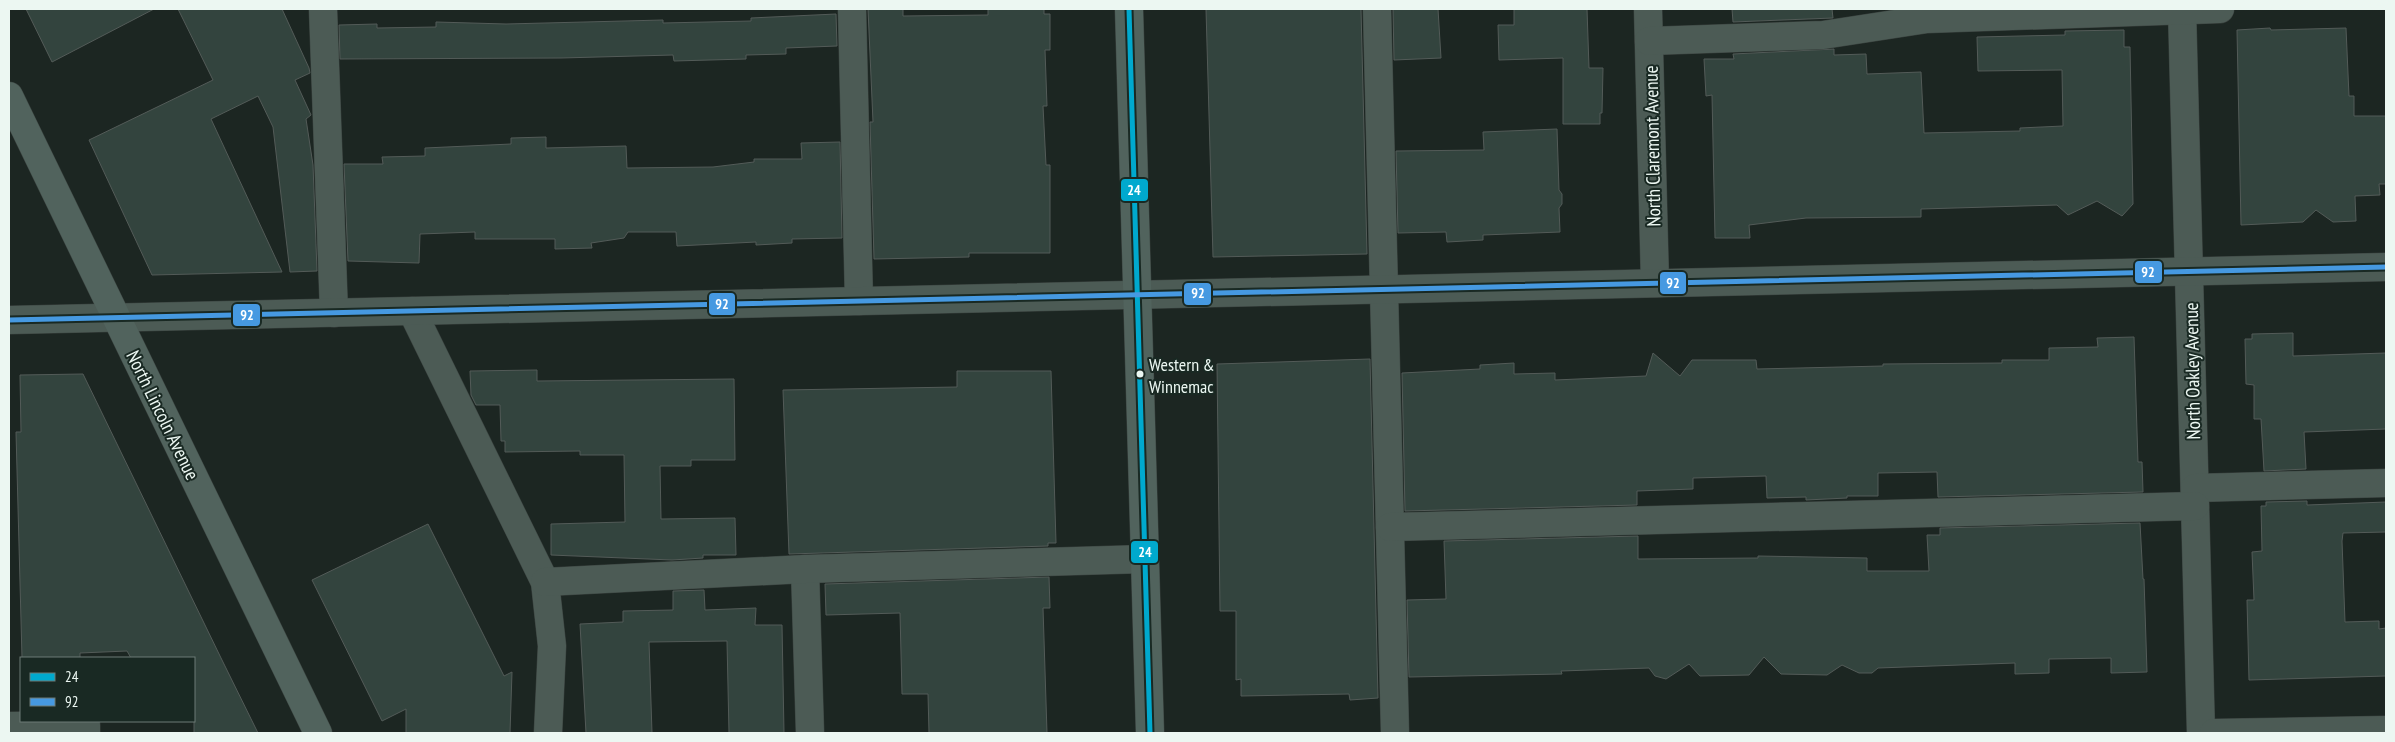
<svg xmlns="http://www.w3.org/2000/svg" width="2395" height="742" viewBox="0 0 2395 742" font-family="'PT Sans Narrow',sans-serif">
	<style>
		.building { fill: #33443e; stroke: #535b58 }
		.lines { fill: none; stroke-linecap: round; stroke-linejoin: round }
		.minor-casing { stroke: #3a423f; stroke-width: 29 }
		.major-casing { stroke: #3a423f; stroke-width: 29 }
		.minor { stroke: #4c5b55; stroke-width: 28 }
		.major { stroke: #51635d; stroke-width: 28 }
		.bus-1-casing { stroke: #192923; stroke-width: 9 }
		.bus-2-casing { stroke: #192923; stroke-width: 9 }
		.bus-1 { stroke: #00a9ce; stroke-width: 5 }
		.bus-2 { stroke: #4699e1; stroke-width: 5 }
		.bus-dot { fill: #ecf7f2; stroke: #192923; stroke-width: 2 }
		.labels { text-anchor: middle; stroke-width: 4; stroke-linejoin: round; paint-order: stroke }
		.bus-label { font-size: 18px; fill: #ecf7f2; stroke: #192923; text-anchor: start }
		.street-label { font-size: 19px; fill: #ecf7f2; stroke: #192923 }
		.line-badge { stroke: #192923; stroke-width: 2 }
		.badge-label { font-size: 14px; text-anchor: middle; font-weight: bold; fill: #fff }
	</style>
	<rect width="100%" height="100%" fill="#1c2622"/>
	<!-- building -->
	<g class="building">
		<polygon points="26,9 154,9 52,62"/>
		<polygon points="178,9 282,9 309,68 310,73 295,80 311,115 306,119 313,165 317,271 290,272 273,127 258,96 211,119 282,272 152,275 89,140 213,80"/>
		<polygon points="868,9 903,9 903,16 988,15 988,9 1044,9 1044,14 1050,14 1050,50 1045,50 1047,106 1043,106 1046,165 1050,165 1050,253 969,253 969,257 874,259 870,122 873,122"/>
		<polygon points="1206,9 1361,9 1367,254 1213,257"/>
		<polygon points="1393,9 1438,9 1441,58 1394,60"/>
		<polygon points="1514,9 1587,9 1589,68 1603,68 1602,113 1600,113 1600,124 1563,124 1563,58 1499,60 1498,25 1514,25"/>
		<polygon points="1732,9 1832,9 1833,18 1733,22"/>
		<polygon points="836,14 837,46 786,48 786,54 746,55 746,59 674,61 673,55 561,58 340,59 339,25 377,24 377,28 436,27 436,22 506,24 663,20 663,23 751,21 751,18"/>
		<polygon points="2270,28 2271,30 2346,28 2349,96 2354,96 2354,116 2386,116 2386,184 2379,184 2380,195 2355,196 2356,221 2333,222 2316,210 2303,222 2241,225 2237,30"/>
		<polygon points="2124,30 2124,47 2130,47 2133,204 2122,216 2097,201 2068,215 2057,205 1921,209 1921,217 1806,218 1749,225 1750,238 1715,238 1712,95 1706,96 1704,59 1734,59 1733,54 1834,49 1834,55 1866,54 1867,74 1921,72 1924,133 2020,131 2020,128 2063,126 2062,70 1978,71 1977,37 2065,35 2065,31"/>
		<polygon points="1557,129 1559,190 1562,194 1562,204 1559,208 1560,232 1483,235 1483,240 1447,242 1446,232 1398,233 1396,151 1484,150 1483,132"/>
		<polygon points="546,137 546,148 626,146 627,168 713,167 754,162 754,159 802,159 801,143 840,142 842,238 792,239 792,243 756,245 756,242 677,246 676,232 628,232 624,238 591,243 592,248 555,249 555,239 475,239 475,232 420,234 419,263 348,261 344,164 383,164 382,157 425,156 425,148 511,144 511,138"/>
		<polygon points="2293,333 2293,356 2386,353 2386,429 2304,432 2306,469 2264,471 2261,419 2254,419 2254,385 2246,384 2245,339 2252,339 2252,334"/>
		<polygon points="2134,337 2138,462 2142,462 2143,492 1938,497 1937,472 1878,473 1878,496 1847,496 1847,498 1806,500 1806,497 1767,498 1766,476 1693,478 1693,489 1637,491 1637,505 1405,511 1402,373 1480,369 1480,365 1514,363 1514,374 1555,373 1555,380 1646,376 1653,353 1680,376 1692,360 1756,360 1757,369 1883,366 1883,364 2002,363 2002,360 2049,360 2049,348 2098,347 2097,338"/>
		<polygon points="1370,359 1378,698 1350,700 1349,694 1241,696 1241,679 1236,680 1236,611 1220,611 1217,364"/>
		<polygon points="537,370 537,381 734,379 735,460 691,460 691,466 660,466 661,519 735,518 736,555 703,555 703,558 672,560 551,555 551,524 625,522 624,455 580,455 580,451 505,452 505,441 501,441 500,405 476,405 471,395 470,371"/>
		<polygon points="957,371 1051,371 1056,543 1048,543 1048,546 789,554 783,390 957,387"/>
		<polygon points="83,374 221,658 258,733 194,733 194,658 131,658 127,651 80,653 80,658 22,658 16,432 21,432 20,375"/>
		<polygon points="2307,501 2307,505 2386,502 2386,532 2343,533 2342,541 2345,622 2379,621 2379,629 2386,628 2386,676 2249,680 2247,600 2254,600 2252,552 2262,551 2261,506 2266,506 2266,502"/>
		<polygon points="2140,523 2143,579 2144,579 2147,672 2111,673 2111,658 2049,659 2049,673 2015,674 2015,663 1878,668 1872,673 1859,673 1842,665 1827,675 1781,674 1764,657 1749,675 1700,676 1689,664 1666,679 1655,676 1649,668 1561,671 1562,674 1409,677 1407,600 1446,599 1444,541 1638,536 1638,559 1758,558 1758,556 1867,558 1867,571 1929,571 1927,535 1940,535 1940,528"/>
		<polygon points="428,524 504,676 512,672 510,733 406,733 406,709 382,721 312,580"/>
		<polygon points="1049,577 1050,608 1043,608 1047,733 929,733 928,694 902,694 900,613 826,615 825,584"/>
		<polygon points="704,590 705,610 756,608 755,625 782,625 784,733 729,733 727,641 649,642 652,733 586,733 580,624 623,622 623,611 673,610 673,591"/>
	</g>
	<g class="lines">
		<!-- minor casing -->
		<g class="minor-casing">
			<g id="minor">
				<polyline points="323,9 334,313"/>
				<polyline points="852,9 859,301"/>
				<polyline points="1377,9 1395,733"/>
				<polyline points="1648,9 1655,283"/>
				<polyline points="2182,9 2201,733"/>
				<polyline points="1649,41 1823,35 1927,19 2220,9"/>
				<polyline points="412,311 545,582 552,646 548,733"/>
				<polyline points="9,320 2386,267"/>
				<polyline points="2195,488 2386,483"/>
				<polyline points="1390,527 2195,506"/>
				<polyline points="805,569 810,733"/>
				<polyline points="545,582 805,569 1145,559"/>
				<polyline points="9,726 86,725 86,733"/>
				<polyline points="2214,733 2386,730"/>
			</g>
		</g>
		<!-- major casing -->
		<g class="major-casing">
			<g id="major">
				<polyline points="1129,9 1150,733"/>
				<polyline points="9,96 318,733"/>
			</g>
		</g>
		<!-- minor -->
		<use href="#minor" class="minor"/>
		<!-- major -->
		<use href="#major" class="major"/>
		<!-- bus-1 casing -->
		<g class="bus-1-casing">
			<polyline id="bus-1" points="1129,9 1150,733"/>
		</g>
		<!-- bus-2 casing -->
		<g class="bus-2-casing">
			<polyline id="bus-2" points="9,320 2386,267"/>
		</g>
		<!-- bus-1 -->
		<use href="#bus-1" class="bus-1"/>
		<!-- bus-2 -->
		<use href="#bus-2" class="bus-2"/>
	</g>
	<!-- markers -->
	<circle class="bus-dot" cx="1140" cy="374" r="4.5"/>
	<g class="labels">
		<!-- bus labels -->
		<g class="bus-label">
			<text x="1149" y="371">Western &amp;<tspan x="1149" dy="22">Winnemac</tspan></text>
		</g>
		<!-- street labels -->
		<g class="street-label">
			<text transform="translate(1652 146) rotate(-91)" y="7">North Claremont Avenue</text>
			<text transform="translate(2192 371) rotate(-91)" y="7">North Oakley Avenue</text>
			<text transform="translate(163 415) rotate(64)" y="7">North Lincoln Avenue</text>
		</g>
	</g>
	<g class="line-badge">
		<rect x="1120" y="178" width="29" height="24" rx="5" fill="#00a9ce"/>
		<rect x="2134" y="260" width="29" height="24" rx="5" fill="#4699e1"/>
		<rect x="1659" y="271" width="28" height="24" rx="5" fill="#4699e1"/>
		<rect x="1183" y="282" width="29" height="24" rx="5" fill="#4699e1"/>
		<rect x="708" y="292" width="28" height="24" rx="5" fill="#4699e1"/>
		<rect x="232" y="303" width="29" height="24" rx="5" fill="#4699e1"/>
		<rect x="1130" y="540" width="29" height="24" rx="5" fill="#00a9ce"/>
	</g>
	<g class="badge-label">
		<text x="1134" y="195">24</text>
		<text x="2148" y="277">92</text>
		<text x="1673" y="288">92</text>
		<text x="1198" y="298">92</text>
		<text x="722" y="309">92</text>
		<text x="247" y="320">92</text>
		<text x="1145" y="557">24</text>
	</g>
	<!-- border -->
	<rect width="2395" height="742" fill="none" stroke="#ecf7f2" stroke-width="20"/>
	<!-- legend -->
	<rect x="20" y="657" width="175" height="65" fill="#192923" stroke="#6d7b76"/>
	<rect x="30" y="673" width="25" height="8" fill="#00a9ce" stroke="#6d7b76"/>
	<text x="65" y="682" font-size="15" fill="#ecf7f2">24</text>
	<rect x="30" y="698" width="25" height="8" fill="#4699e1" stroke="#6d7b76"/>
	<text x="65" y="707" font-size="15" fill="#ecf7f2">92</text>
</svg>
